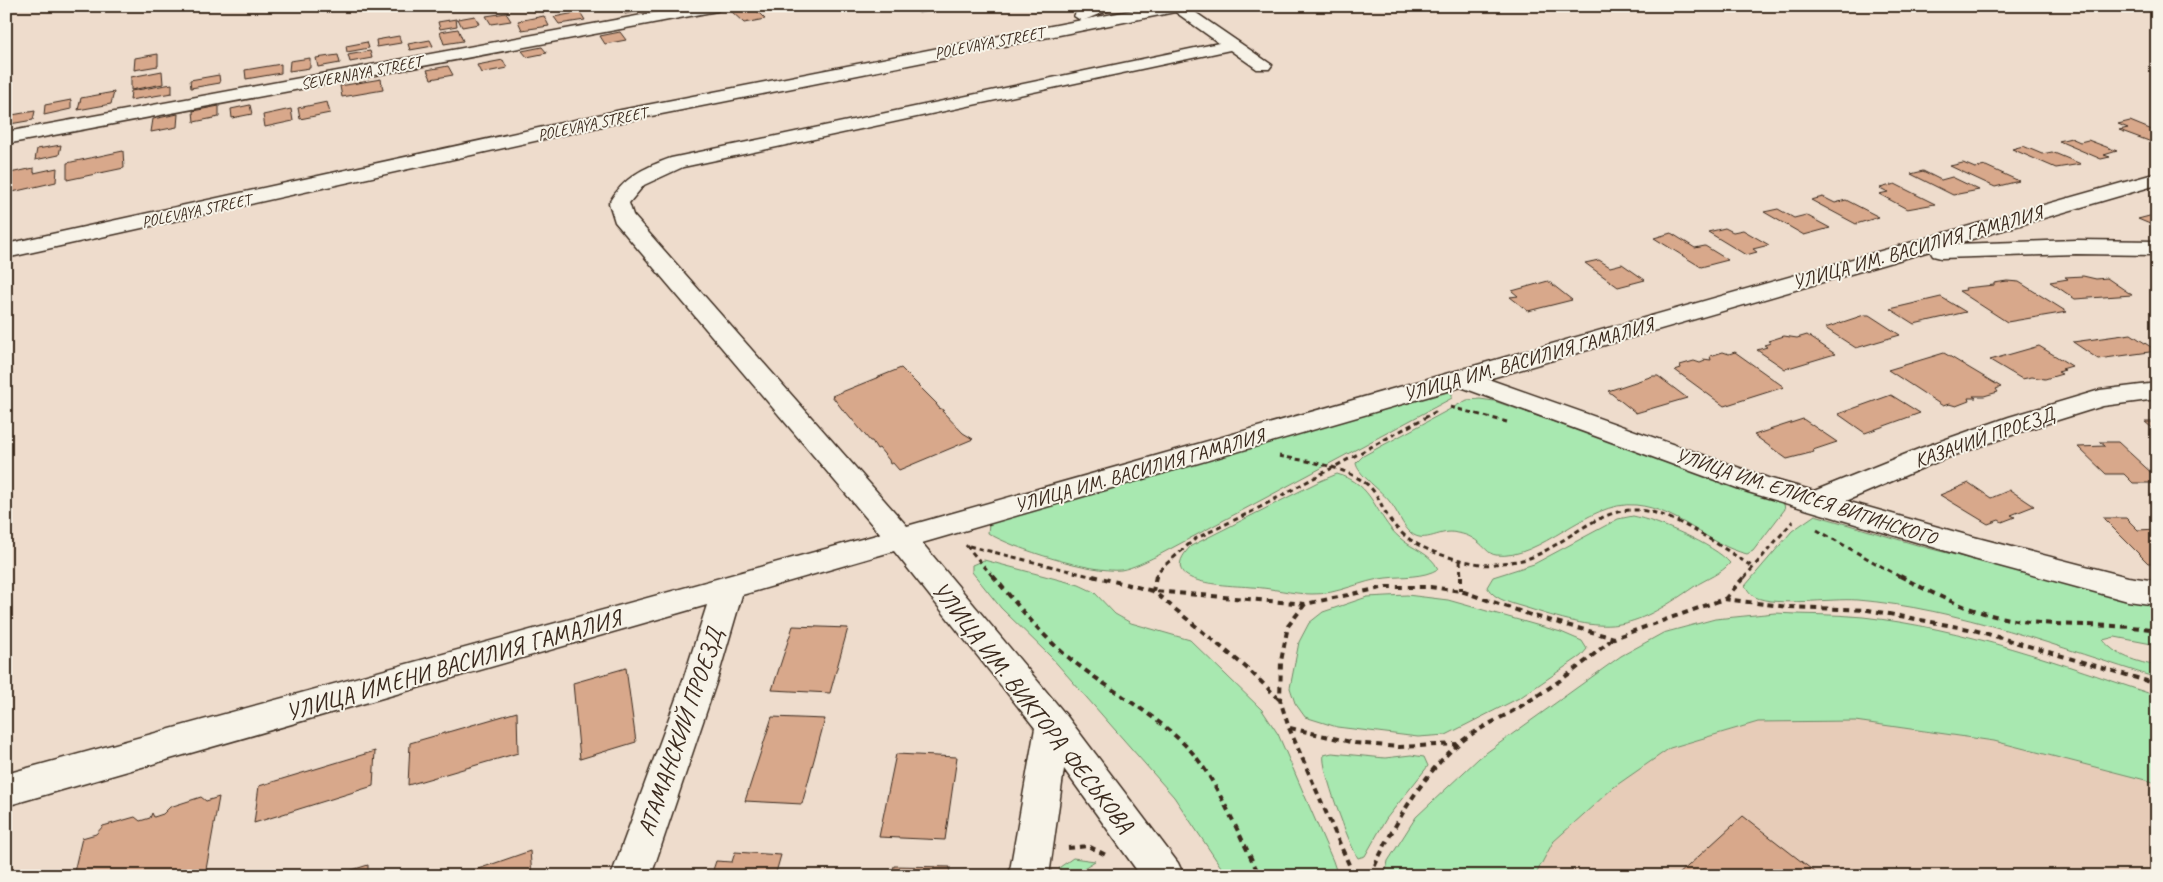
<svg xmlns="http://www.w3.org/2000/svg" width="2163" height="882" viewBox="0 0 2163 882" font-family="Caveat,sans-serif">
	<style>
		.built { fill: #e7ccb8 }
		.green { fill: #a8e8b0; stroke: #728967 }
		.building { fill: #d8a88b; stroke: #3b2a1e }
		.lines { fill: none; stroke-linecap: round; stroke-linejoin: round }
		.minor-casing { stroke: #3b2a1e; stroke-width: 3 }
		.highway-casing { stroke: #3b2a1e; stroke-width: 3 }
		.path-far1 { stroke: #3b2a1e; stroke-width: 3; stroke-dasharray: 5 4; stroke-linecap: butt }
		.path { stroke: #3b2a1e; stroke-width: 4; stroke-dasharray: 6 5; stroke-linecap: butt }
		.minor { fill: #f7f3e8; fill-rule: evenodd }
		.highway { fill: #f7f3e8; fill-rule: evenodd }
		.labels { text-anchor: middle; stroke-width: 4; stroke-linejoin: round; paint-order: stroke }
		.far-street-label { font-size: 16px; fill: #3b2a1e; stroke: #f7f3e8 }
		.street-label { font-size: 20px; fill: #3b2a1e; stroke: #f7f3e8 }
		.near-street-label { font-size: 24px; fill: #3b2a1e; stroke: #f7f3e8 }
	</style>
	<rect width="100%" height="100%" fill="#eedccc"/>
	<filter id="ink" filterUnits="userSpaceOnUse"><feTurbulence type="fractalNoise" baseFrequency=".02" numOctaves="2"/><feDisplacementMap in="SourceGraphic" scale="10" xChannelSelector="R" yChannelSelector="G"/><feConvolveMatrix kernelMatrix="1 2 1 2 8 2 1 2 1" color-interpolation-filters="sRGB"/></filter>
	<g filter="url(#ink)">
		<!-- built -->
		<polygon class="built" points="1855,721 1994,741 2157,783 2157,876 1535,876 1553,842 1614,787 1670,748 1758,722"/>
		<!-- green -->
		<g class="green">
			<path d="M1440 390 1452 393V398L1157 556C1146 561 1133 568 1121 570 1091 573 1014 549 988 533L989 524 997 517Z"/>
			<path d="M1480 399 1494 401 1765 495 1784 504 1785 509 1753 551 1747 554C1708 545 1678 509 1636 505 1587 500 1540 561 1496 555 1488 554 1484 546 1478 542 1472 537 1465 534 1457 533 1441 528 1425 545 1411 533 1402 525 1398 512 1390 502 1382 491 1357 474 1356 463L1363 456 1467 400Z"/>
			<path d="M1337 474C1375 484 1374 516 1400 538 1413 550 1430 552 1438 569 1423 578 1403 576 1386 578 1362 580 1337 595 1312 594 1292 594 1272 588 1252 587 1230 585 1152 586 1191 546L1318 482Z"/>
			<path d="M1815 515 1924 547 2064 583 2157 603V645L2115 637 2103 640C2115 656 2138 662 2157 666V678C2060 648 1958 608 1857 600 1831 598 1776 607 1755 597 1750 594 1748 590 1745 586L1792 531Z"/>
			<path d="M1633 516C1657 521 1714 544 1730 563 1722 573 1706 579 1695 586 1628 633 1608 634 1530 609 1515 604 1495 601 1487 587L1493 577 1534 564 1618 519Z"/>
			<polygon points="984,560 1079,585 1094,592 1115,614 1131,623 1190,640 1262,710 1278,734 1333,861 1338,876 1227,876 1174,797 1051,657 1001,608 972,572 972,565"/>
			<polygon points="1407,595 1448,600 1561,632 1582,641 1587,649 1581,656 1521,697 1446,735 1418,737 1337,727 1305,717 1295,703 1290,688 1299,642 1309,623 1323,612 1367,597"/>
			<path d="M1775 613C1804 615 1834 614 1863 617 1964 628 2061 664 2157 696V783L1994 741 1855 721 1758 722 1670 748 1614 787 1553 842 1535 876H1385L1388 861 1416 817 1479 758 1621 656 1663 633 1715 619Z"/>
			<path d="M1332 753 1385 758 1411 755 1424 757 1428 766 1386 819 1365 856 1358 858C1350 847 1320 766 1324 755Z"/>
			<polygon points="1073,858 1095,861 1071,876 1059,876 1060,867"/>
		</g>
		<!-- building -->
		<g class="building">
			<polygon points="617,6 641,6 645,10 625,14"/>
			<polygon points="758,6 785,6 786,7 764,11"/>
			<polygon points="910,6 929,6 933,10 919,13"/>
			<polygon points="753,7 765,19 744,23 731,11"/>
			<polygon points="580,12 585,20 559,24 554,17"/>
			<polygon points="506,13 511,21 491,24 486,16"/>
			<polygon points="475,16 479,24 462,27 458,19"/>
			<polygon points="544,16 549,26 522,30 518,21"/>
			<polygon points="456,19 457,26 440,29 438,22"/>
			<polygon points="458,29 463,41 444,44 440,32"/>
			<polygon points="620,32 626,40 605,44 600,36"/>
			<polygon points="399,36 401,43 377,47 376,40"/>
			<polygon points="430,40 433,46 410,50 408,44"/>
			<polygon points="367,42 369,48 347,52 346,46"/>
			<polygon points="542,47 547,53 527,57 522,51"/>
			<polygon points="370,51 372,58 350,62 348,55"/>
			<polygon points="158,54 158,66 134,70 135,58"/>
			<polygon points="338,55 340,63 318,67 316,58"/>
			<polygon points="310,58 310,68 289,71 290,61"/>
			<polygon points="503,60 507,68 481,73 477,65"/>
			<polygon points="281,64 281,73 246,79 245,70"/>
			<polygon points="448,66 453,75 431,79 427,70"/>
			<polygon points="162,71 163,84 131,90 131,77"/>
			<polygon points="219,75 220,83 191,88 190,80"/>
			<polygon points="381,79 383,90 342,97 340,86"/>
			<polygon points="172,84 172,93 130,100 131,91"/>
			<polygon points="114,92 111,104 78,110 81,98"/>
			<polygon points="71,100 71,109 44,115 45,105"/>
			<polygon points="327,102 330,113 300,119 298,108"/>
			<polygon points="250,105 252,114 232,118 231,109"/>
			<polygon points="219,106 219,117 194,122 193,111"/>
			<polygon points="291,109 293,121 265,127 263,115"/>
			<polygon points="35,111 33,120 10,124 12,115"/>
			<polygon points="178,114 177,127 151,132 153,119"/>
			<polygon points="2130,121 2157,132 2157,144 2119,130 2128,128 2118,124"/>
			<polygon points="2071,138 2080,142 2088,140 2117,151 2104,155 2110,157 2101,159 2059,141"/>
			<polygon points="61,145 59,155 35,160 37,149"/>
			<polygon points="2023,146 2042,154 2052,152 2081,164 2056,168 2012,149"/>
			<polygon points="123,151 124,168 67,180 67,163"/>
			<polygon points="1963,163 1975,168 1986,166 2019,181 1995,187 1950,166"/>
			<polygon points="34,168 34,173 57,168 56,182 8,193 10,173"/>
			<polygon points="1923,171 1941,180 1952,177 1979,190 1953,195 1911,174"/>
			<polygon points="1895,184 1935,204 1907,209 1879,194 1888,192 1880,188"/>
			<polygon points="1823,197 1835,203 1846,200 1879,217 1856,224 1811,200"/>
			<polygon points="1778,209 1794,218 1806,215 1830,228 1804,235 1764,212"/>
			<polygon points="2157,214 2157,227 2138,219"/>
			<polygon points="1725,228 1733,232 1743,230 1769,245 1753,249 1757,252 1746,255 1708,232"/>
			<polygon points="1671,233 1695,248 1705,246 1728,260 1701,267 1654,238"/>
			<polygon points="1599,260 1610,267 1622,264 1645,280 1618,287 1585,263"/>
			<polygon points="2083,276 2096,279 2107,278 2132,295 2075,299 2050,282 2068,279 2065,277"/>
			<polygon points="1548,281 1572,300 1528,311 1510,297 1518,296 1512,291"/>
			<polygon points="2007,281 2019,282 2067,312 2007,322 1959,291 1966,290 1965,288 1994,285 1994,283"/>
			<polygon points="1941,297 1966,312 1914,324 1890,309"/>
			<polygon points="1864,315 1869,315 1900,335 1856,348 1825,328"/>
			<polygon points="2131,334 2157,351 2098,359 2073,342"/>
			<polygon points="1807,335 1835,354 1785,369 1757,350 1767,347 1764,345 1771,343 1768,341 1784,336 1797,338"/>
			<polygon points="2039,346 2072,366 2062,369 2065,370 2058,372 2062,374 2045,379 2032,377 2022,379 1990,360"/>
			<polygon points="1723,352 1729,354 1735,352 1784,387 1724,406 1675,370 1681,368 1680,365 1694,361 1700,363 1705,361 1703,359 1711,360 1710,356"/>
			<polygon points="1944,353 2001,387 1996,389 1998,392 1984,396 1973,396 1976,398 1968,398 1969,401 1956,406 1949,404 1943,406 1888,370"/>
			<polygon points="901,368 937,404 936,404 939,408 944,410 942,411 963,433 973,439 899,470 893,463 890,464 889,460 879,448 877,449 872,441 870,441 846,412 845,413 832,396"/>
			<polygon points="1653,376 1658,376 1687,398 1636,413 1608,391"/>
			<polygon points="1891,395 1920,413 1865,433 1838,414"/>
			<polygon points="1803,419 1837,442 1813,450 1814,452 1787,459 1754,435"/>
			<polygon points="2145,422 2157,422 2157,432"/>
			<polygon points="2100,442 2118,442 2157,478 2157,483 2133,483 2124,474 2106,474 2078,447 2105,446"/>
			<polygon points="1969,483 1991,498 2010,490 2034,506 2011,515 2015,517 2002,522 1999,520 1988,524 1940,495"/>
			<polygon points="2103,518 2126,518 2138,530 2157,529 2157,563 2148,563"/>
			<polygon points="793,626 848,628 830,693 772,690"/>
			<polygon points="626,668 636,742 580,759 573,683"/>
			<polygon points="517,712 518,753 408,785 410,743"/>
			<polygon points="772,717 825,719 802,804 745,801"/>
			<polygon points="375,751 373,786 254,823 259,786"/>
			<polygon points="896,754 957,757 945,840 879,837"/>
			<polygon points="201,797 206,801 219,797 205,875 73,876 82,838 96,834 103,826 135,817 140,821 150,818 152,813 154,817 163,814 170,807"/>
			<polygon points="1743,816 1820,876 1677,876"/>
			<polygon points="530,851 532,876 458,876"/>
			<polygon points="735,852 781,855 775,876 711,876 716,861 732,862"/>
			<polygon points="368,865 368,876 333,876"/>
			<polygon points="894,866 950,867 949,876 892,876"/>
		</g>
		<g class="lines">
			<!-- minor casing -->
			<g class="minor-casing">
				<g id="minor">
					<polygon points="691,6 725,6 717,11 6,144 6,132"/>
					<polygon points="1092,6 1114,6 1111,9 1082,21 1074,16 1076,13"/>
					<path d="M1167 6H1186L1272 65 1269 69H1257L1230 50 683 167 644 185 629 203 633 215 907 526 2157 173V185L1955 244 2076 240 2157 241V255L2076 254 1941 258 1933 256 1930 251 1488 379 1768 478 1814 491 1921 448 2009 417 2100 390 2157 383V399L2103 406 2029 429 1941 460 1846 501 1970 536 2128 577 2157 581V605L2128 601 1970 558 1748 492 1461 387 922 543 1066 715 1178 863 1184 876H1141L1064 769 1049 876H1009L1035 728 894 551 742 595 718 677 651 876H611L684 677 707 605 6 806V774L880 534 615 222 609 203C624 177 643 168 671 158L1219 43Z"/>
				</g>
			</g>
			<!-- highway casing -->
			<g class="highway-casing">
				<polygon id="highway" points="1154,6 1188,6 1180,11 621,122 6,258 6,244 621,110"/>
			</g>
			<!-- path-far1 -->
			<g class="path-far1">
				<polyline points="1450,407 1507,422"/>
				<path d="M1279 456C1310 462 1343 465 1368 485 1378 494 1381 506 1388 517 1408 548 1446 558 1480 564 1488 566 1494 564 1502 563 1512 562 1522 561 1532 557 1567 543 1598 508 1638 510 1675 512 1722 548 1753 567"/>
				<polyline points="1817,530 1902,578"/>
				<polyline points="966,545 994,578"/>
				<polyline points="969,546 1098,578"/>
				<polyline points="1460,560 1461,578"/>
				<polyline points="1156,578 1157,572 1195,539 1253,511 1439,410"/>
				<polyline points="1744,578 1793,521"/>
			</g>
			<!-- path -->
			<g class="path">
				<path d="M993 576C1017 604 1040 634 1068 657 1107 689 1155 713 1190 750 1216 778 1241 840 1260 876"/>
				<polyline points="1093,576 1153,591 1305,604 1386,587 1430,587 1461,591 1534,616 1614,638 1724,599 1789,607 1868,610 1974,630 2157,684"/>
				<polyline points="1156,576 1153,591 1248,669 1280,700"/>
				<polyline points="1461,576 1461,591"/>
				<path d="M1900 576C1938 597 1979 616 2022 621 2067 627 2112 623 2157 630"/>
				<polyline points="1725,599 1745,576"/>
				<polyline points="1305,604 1288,626 1281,661 1280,700 1289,728 1354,876"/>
				<polyline points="1290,728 1355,743 1399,747 1457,744"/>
				<polyline points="1068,848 1088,846 1106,855"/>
				<path d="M1370 876C1391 830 1422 773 1462 741 1480 727 1502 718 1521 706 1554 686 1584 664 1613 638"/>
			</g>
			<!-- minor -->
			<use href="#minor" class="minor"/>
			<!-- highway -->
			<use href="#highway" class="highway"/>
		</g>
	</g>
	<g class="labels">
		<!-- far-street labels -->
		<g class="far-street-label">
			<text transform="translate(989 42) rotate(-11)" y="6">POLEVAYA STREET</text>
			<text transform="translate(361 72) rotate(-11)" y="6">SEVERNAYA STREET</text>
			<text transform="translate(592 123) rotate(-12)" y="6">POLEVAYA STREET</text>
			<text transform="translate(196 210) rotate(-12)" y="6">POLEVAYA STREET</text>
		</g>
		<!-- street labels -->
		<g class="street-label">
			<text transform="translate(1917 247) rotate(-16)" y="7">УЛИЦА ИМ. ВАСИЛИЯ ГАМАЛИЯ</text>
			<text transform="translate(1528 359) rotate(-16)" y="7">УЛИЦА ИМ. ВАСИЛИЯ ГАМАЛИЯ</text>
			<text transform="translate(1984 437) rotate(-19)" y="7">КАЗАЧИЙ ПРОЕЗД</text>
			<text transform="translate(1139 470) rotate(-16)" y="7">УЛИЦА ИМ. ВАСИЛИЯ ГАМАЛИЯ</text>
			<text transform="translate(1806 496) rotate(18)" y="7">УЛИЦА ИМ. ЕЛИСЕЯ ВИТИНСКОГО</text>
		</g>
		<!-- near-street labels -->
		<g class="near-street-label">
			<text transform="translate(453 665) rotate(-16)" y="8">УЛИЦА ИМЕНИ ВАСИЛИЯ ГАМАЛИЯ</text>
			<text transform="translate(1033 707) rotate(52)" y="8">УЛИЦА ИМ. ВИКТОРА ФЕСЬКОВА</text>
			<text transform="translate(680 732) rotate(-71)" y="8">АТАМАНСКИЙ ПРОЕЗД</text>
		</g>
	</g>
	<!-- margin -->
	<rect width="2163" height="882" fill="none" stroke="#f7f3e8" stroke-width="25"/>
	<rect x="12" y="12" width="2138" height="857" fill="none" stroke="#3b2a1e" stroke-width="2" filter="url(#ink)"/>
</svg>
